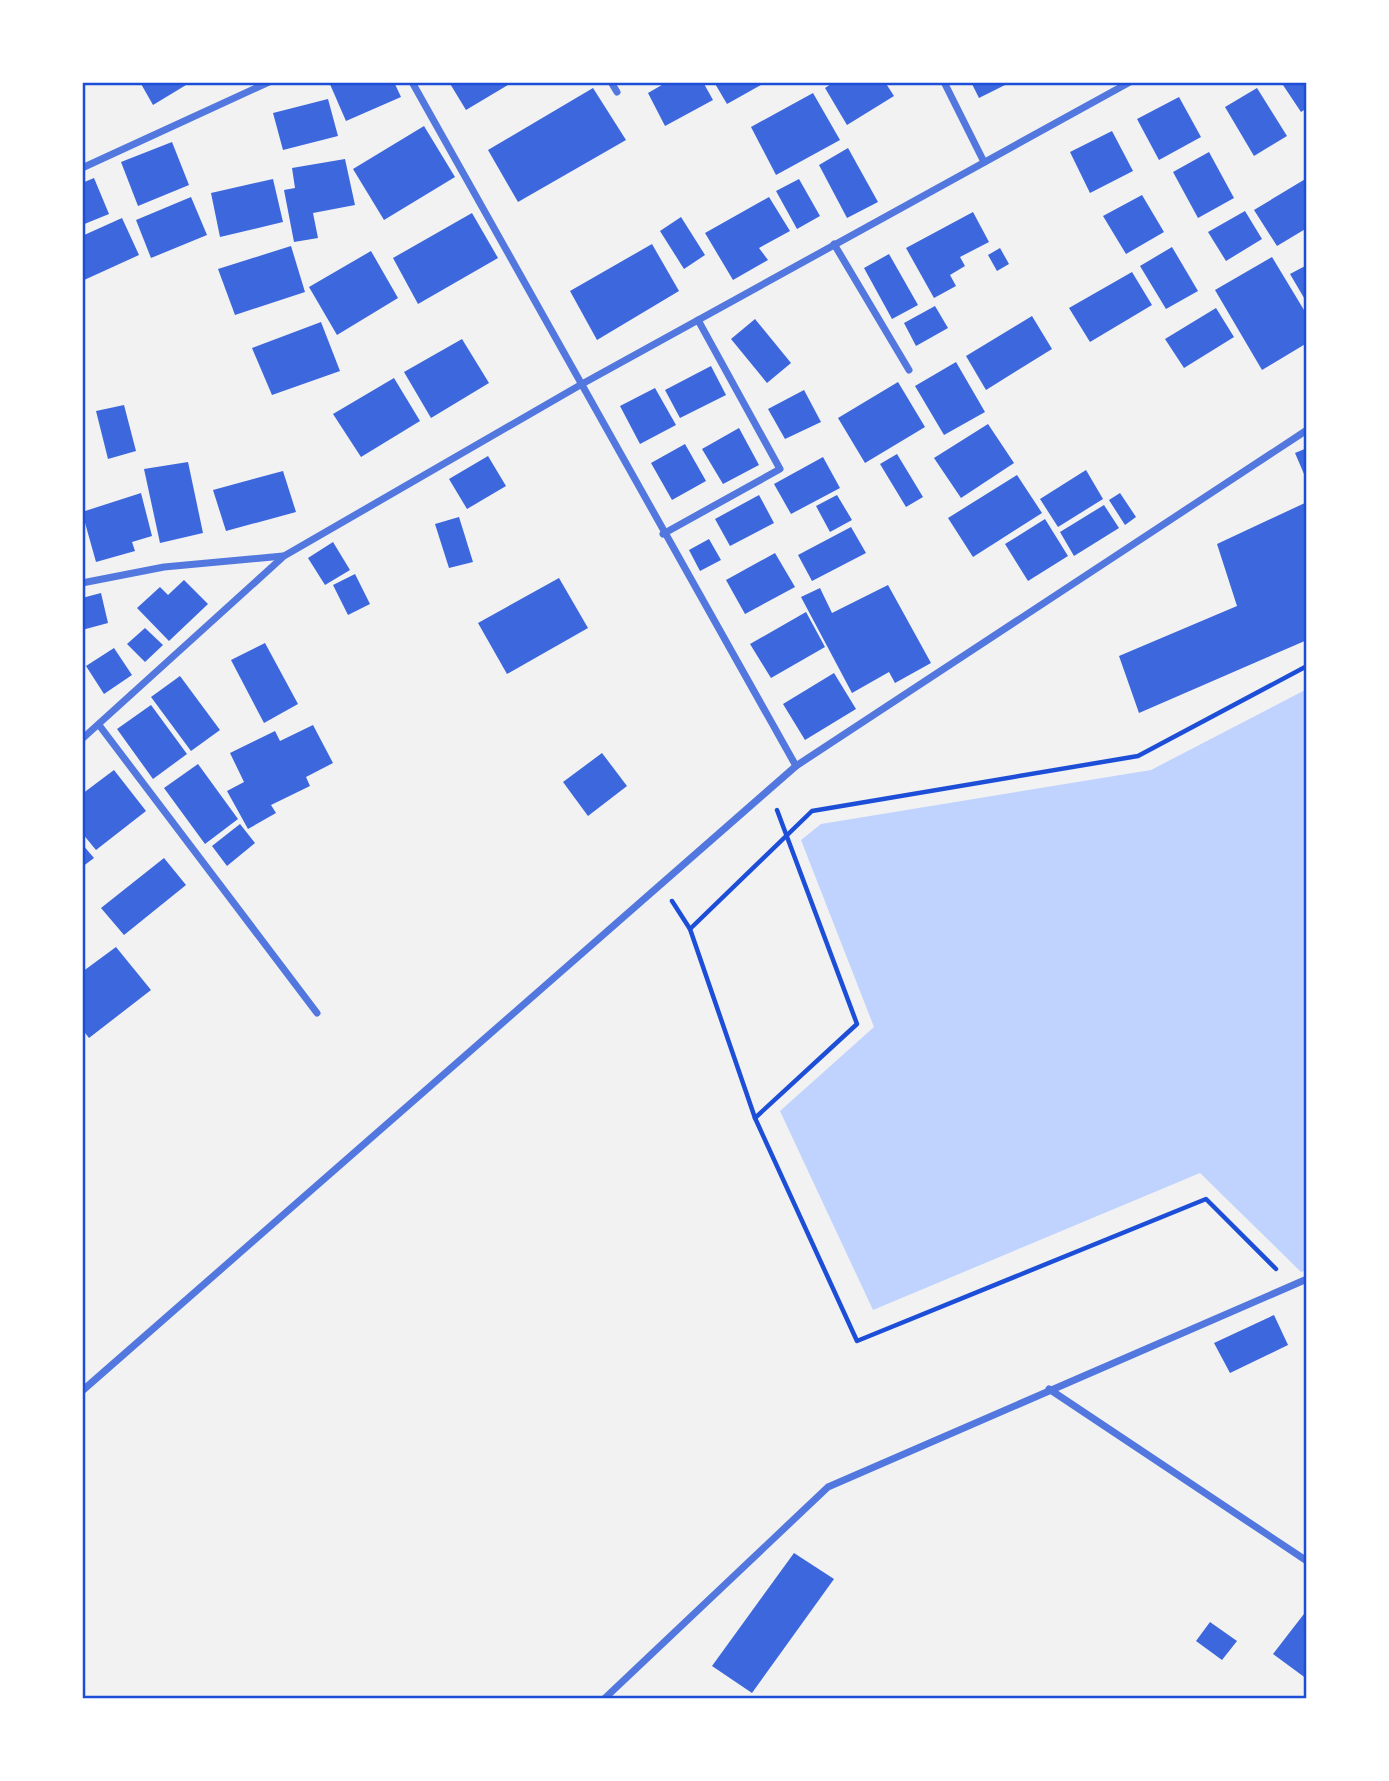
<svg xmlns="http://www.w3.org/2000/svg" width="1389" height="1781" viewBox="0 0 1389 1781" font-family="'Titillium Web',sans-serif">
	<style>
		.water { fill: #bfd3fe }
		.building { fill: #3d67dc }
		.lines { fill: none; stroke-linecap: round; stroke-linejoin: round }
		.path { stroke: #1d4ed8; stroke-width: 4.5 }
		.minor { stroke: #5277de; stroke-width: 7 }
		.neatline { fill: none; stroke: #1d4ed8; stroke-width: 2.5 }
	</style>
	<rect width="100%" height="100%" fill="#f2f2f2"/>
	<!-- water -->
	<polygon class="water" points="1307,689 1307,1270 1301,1272 1200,1173 873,1310 780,1111 874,1027 801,840 821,824 1151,770"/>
	<!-- building -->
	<g class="building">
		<polygon points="140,82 191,82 153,105"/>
		<polygon points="329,82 394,82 401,97 346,121"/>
		<polygon points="449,82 513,82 466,110"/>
		<polygon points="667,82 703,82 713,100 665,126 648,93"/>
		<polygon points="714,82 766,82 727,104"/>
		<polygon points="834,82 885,82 894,96 847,125 825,88"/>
		<polygon points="971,82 1011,82 979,98"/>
		<polygon points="1281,82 1307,82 1307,108 1301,112"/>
		<polygon points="593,88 626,140 518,202 488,150"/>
		<polygon points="1257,88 1287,136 1254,156 1225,107"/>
		<polygon points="813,93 840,140 776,175 751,127"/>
		<polygon points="1179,97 1201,137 1159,160 1137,119"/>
		<polygon points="328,99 338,136 283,150 273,113"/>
		<polygon points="424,126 455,177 384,220 353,169"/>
		<polygon points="1112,131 1133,171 1090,193 1070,152"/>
		<polygon points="172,142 189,185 138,206 121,162"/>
		<polygon points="848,148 878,202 847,218 819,165"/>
		<polygon points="1209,152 1234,198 1198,218 1173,172"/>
		<polygon points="345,159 355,205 313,213 318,238 294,242 284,190 295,188 292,168"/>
		<polygon points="94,178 109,214 82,225 82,183"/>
		<polygon points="1307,178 1307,228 1277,246 1254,210"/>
		<polygon points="273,179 283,222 220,237 211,193"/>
		<polygon points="799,179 820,216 797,229 776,191"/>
		<polygon points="1142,195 1164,232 1126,254 1103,216"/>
		<polygon points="191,197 207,235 151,258 136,220"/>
		<polygon points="769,197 790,231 759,248 768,260 733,280 705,233"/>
		<polygon points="1245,211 1262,239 1226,261 1208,232"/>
		<polygon points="973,212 989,242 960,257 965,266 950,275 956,286 934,298 906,248"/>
		<polygon points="472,213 498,258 418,304 393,258"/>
		<polygon points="681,217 705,255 684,269 660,231"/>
		<polygon points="122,218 139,255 82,281 82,236"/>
		<polygon points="652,244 679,291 597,340 570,291"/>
		<polygon points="291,246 305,292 235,315 218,269"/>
		<polygon points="1172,247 1198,291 1166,309 1140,266"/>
		<polygon points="1000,248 1009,264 997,271 988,255"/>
		<polygon points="371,251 398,298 337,335 309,287"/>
		<polygon points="889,254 918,305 892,319 864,268"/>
		<polygon points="1272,257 1307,315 1307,343 1262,370 1215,290"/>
		<polygon points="1307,265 1307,303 1290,274"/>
		<polygon points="1132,272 1152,305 1090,342 1069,308"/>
		<polygon points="935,306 948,328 916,346 904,323"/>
		<polygon points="1216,308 1234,337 1184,368 1165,339"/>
		<polygon points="1032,316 1052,349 986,390 966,356"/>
		<polygon points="755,319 791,363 767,383 731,339"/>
		<polygon points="321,322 340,371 272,395 252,348"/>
		<polygon points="462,339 489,383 431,418 404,372"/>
		<polygon points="956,362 985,412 944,435 915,386"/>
		<polygon points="711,366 726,395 680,418 665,390"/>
		<polygon points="394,378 420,421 361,457 333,414"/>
		<polygon points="898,382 925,427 865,463 838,418"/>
		<polygon points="655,388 676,425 640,444 620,406"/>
		<polygon points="804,390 821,422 785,439 768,409"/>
		<polygon points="124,405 136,451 108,459 96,411"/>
		<polygon points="988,424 1014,463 961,498 934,458"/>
		<polygon points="739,428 759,465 723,484 702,449"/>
		<polygon points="685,444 706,481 672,500 651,463"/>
		<polygon points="1307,448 1307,481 1295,453"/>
		<polygon points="897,454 923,497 906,507 880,464"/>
		<polygon points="488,456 506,486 467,509 449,479"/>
		<polygon points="823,457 840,488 791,514 774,484"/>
		<polygon points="188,462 203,533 160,543 144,469"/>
		<polygon points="1086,470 1103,499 1058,527 1040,499"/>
		<polygon points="283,471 296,512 226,531 213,490"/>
		<polygon points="1017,475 1042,513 973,557 948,518"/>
		<polygon points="141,493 152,536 132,542 135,551 96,562 82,512"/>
		<polygon points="1120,493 1136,517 1125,525 1109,500"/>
		<polygon points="759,495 774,523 730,546 715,519"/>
		<polygon points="837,495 852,520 830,532 816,506"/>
		<polygon points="1307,502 1307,640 1139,713 1119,656 1237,606 1217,544"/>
		<polygon points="1104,505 1119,528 1074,556 1060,532"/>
		<polygon points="459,517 473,562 449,568 435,524"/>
		<polygon points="1045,519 1068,556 1028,581 1005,544"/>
		<polygon points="851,527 866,553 812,581 798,555"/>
		<polygon points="709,539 721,560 700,571 689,550"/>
		<polygon points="333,542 350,570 325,585 308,558"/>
		<polygon points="775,553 795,587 745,614 726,580"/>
		<polygon points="355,574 370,604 348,615 333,585"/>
		<polygon points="559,578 588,628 507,674 478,623"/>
		<polygon points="184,580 208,604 169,641 137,608 160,587 168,595"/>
		<polygon points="888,585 931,663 895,683 889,672 852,693 801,597 820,588 832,613"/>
		<polygon points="101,593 108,623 82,630 82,598"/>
		<polygon points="806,612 825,647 771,678 750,644"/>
		<polygon points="145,628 163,645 145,662 127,644"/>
		<polygon points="265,643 298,704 264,723 231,660"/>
		<polygon points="114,648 132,675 104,694 86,666"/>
		<polygon points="834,673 856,709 805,740 783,704"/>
		<polygon points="180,676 220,730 191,751 151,697"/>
		<polygon points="151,705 187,754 153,779 117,729"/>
		<polygon points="313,725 333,763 306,777 310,786 271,805 276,813 248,829 227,791 244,782 230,753 275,731 280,741"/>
		<polygon points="602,753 627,786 588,816 563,782"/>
		<polygon points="198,764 238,819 205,844 164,788"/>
		<polygon points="114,770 146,811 96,850 82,833 82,794"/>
		<polygon points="240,824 255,843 227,866 212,846"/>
		<polygon points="82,844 94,858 82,867"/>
		<polygon points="164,858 186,885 124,935 101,908"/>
		<polygon points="116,947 151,990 89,1038 82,1029 82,972"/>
		<polygon points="1274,1315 1288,1345 1230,1373 1214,1343"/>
		<polygon points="794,1553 834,1579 752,1693 712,1666"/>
		<polygon points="1307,1610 1307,1679 1273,1654"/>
		<polygon points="1210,1622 1237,1641 1222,1660 1196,1641"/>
	</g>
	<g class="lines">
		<!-- path -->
		<g class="path">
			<polyline points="672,901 690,929 755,1118 857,1341 1206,1199 1276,1269"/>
			<polyline points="690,929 812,811 1138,756 1307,666"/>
			<polyline points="755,1118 857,1024 777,810"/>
		</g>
		<!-- minor -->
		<g class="minor">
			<polyline points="412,82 796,766"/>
			<polyline points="611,82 617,92"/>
			<polyline points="944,82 984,162"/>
			<polyline points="82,168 269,82"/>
			<polyline points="834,244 909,370"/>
			<polyline points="663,534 780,469 698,320"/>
			<polyline points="82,583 164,567 283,556"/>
			<polyline points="99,725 317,1013"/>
			<polyline points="82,739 284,556 582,384 1130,82"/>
			<polyline points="1049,1389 1307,1561"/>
			<polyline points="82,1391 796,766 1307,430"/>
			<polyline points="604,1699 828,1487 1307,1279"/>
		</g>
	</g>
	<!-- border -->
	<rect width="1389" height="1781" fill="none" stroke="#ffffff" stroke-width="168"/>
	<rect x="84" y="84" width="1221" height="1613" class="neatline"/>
</svg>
